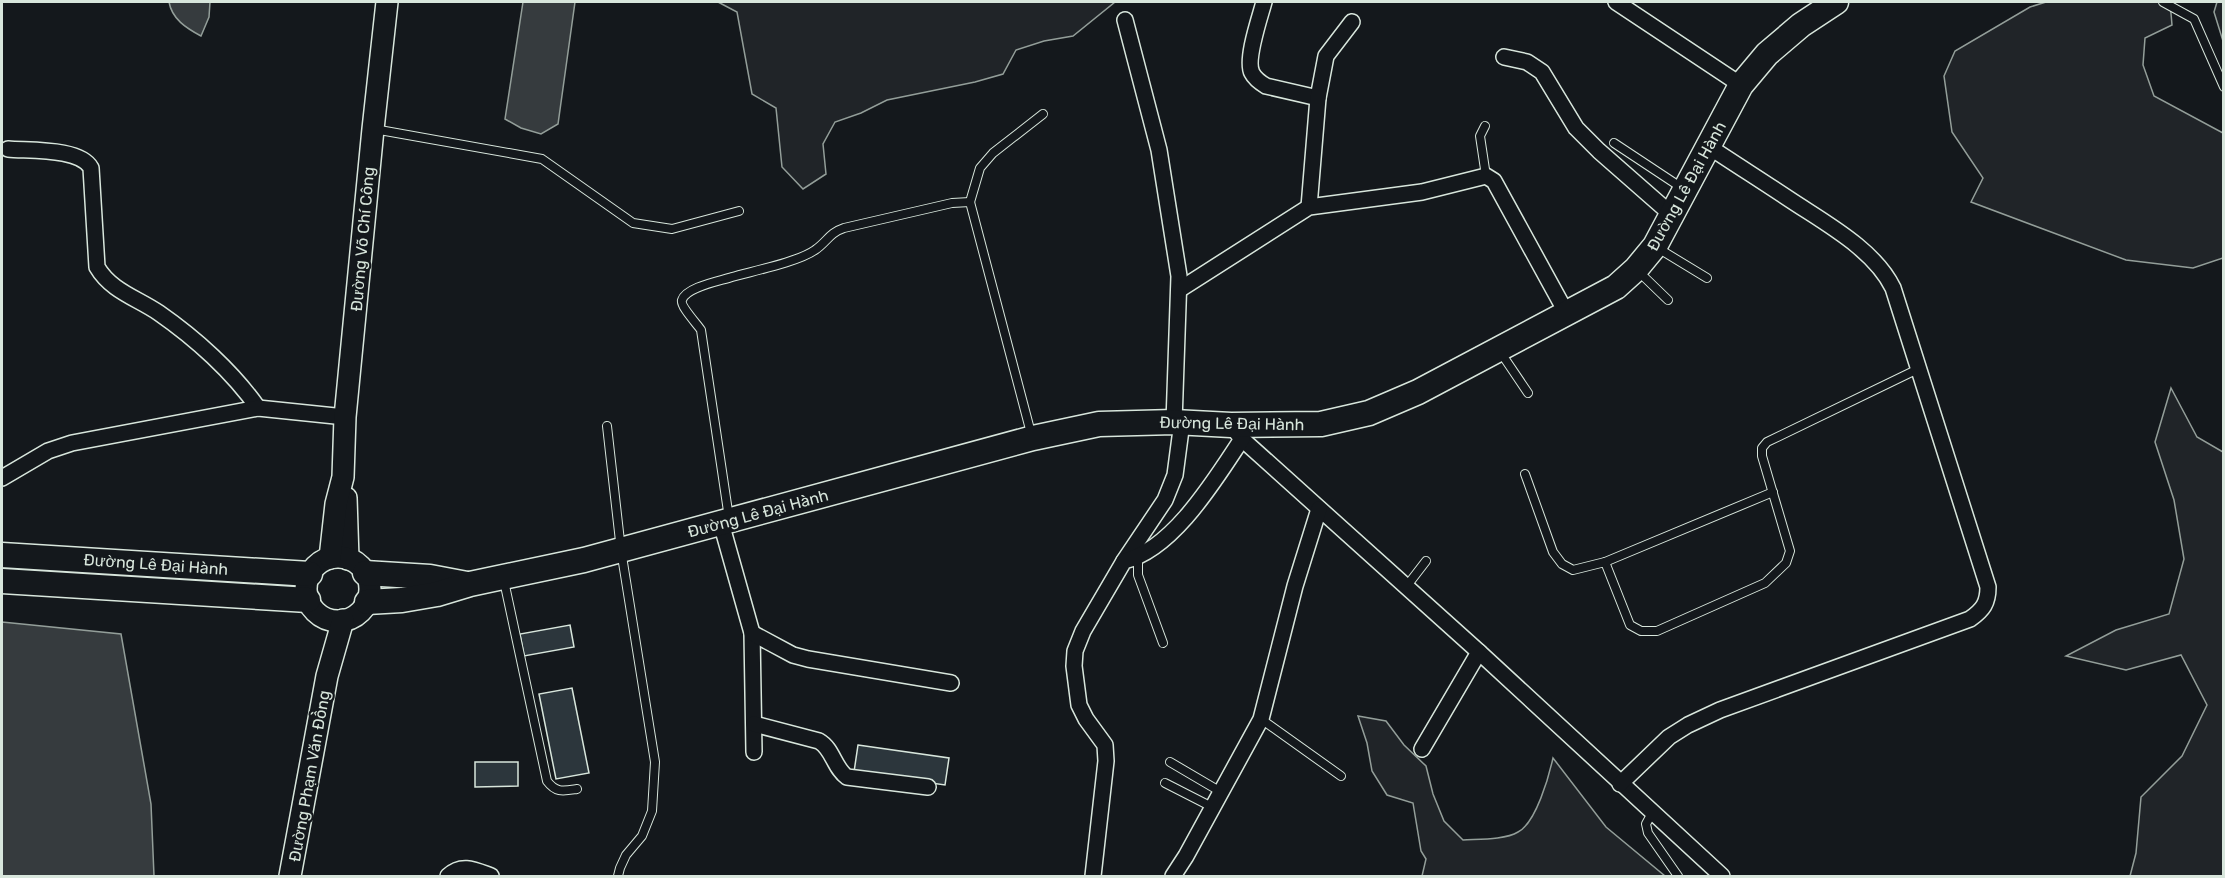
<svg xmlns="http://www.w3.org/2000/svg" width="2225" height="878" viewBox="0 0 2225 878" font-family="Rubik,sans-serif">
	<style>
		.green { fill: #202428; stroke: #939e99; stroke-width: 1.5 }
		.water { fill: #363b3e; stroke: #939e99; stroke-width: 1.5 }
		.building { fill: #2c363c; stroke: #d8e6dc; stroke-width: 1.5 }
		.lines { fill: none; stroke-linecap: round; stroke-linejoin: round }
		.lane-casing { stroke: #d8e6dc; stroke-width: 10 }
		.street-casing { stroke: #d8e6dc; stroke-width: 18 }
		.secondary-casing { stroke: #d8e6dc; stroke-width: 24 }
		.primary-casing { stroke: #d8e6dc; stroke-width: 27 }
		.lane { stroke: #14181c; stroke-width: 8 }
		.street { stroke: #14181c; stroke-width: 15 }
		.secondary { stroke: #14181c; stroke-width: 21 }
		.primary { stroke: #14181c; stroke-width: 24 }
		.labels { text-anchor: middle; stroke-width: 4.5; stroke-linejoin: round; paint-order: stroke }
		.street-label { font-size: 16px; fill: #d8e6dc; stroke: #14181c }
	</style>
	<rect width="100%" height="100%" fill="#14181c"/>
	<!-- green -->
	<g class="green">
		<polygon points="718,2 1115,2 1073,36 1044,41 1016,50 1003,74 975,82 887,100 861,113 835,122 823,144 826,174 803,189 782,167 776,108 752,94 737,12"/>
		<polygon points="2046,2 2170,2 2172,25 2145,38 2143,65 2154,96 2223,133 2223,258 2193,268 2126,260 1971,202 1983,178 1952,132 1944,76 1955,51 2030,7"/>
		<polygon points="2217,2 2223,2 2223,41 2214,12"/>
		<polygon points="2171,388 2197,437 2223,452 2223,876 2130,876 2136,853 2141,797 2182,756 2207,705 2181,655 2126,670 2066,656 2116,630 2169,614 2184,559 2174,500 2155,442"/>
		<path d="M1358 716 1386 721 1404 745 1426 766 1433 794 1444 821 1463 840C1478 839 1505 840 1518 832 1536 823 1549 776 1553 758L1606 827 1665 876H1422L1426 859 1421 851 1413 803 1387 795 1372 771 1367 743Z"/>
	</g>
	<!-- water -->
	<g class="water">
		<path d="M169 2H210L209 17 201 36C186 28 172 19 169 2Z"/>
		<polygon points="523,2 575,2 558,124 541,134 521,128 505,119"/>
		<polygon points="2,622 121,634 151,804 154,876 2,876"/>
	</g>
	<!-- building -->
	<g class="building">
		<polygon points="570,625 574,647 524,656 520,634"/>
		<polygon points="572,688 589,773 556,779 539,694"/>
		<polygon points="858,745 949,758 945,785 854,772"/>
		<polygon points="475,762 518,762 518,786 475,787"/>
	</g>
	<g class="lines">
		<!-- lane casing -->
		<g class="lane-casing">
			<g id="lane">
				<polyline points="2163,2 2194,19 2224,87"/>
				<polyline points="1485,126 1480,136 1486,176"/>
				<polyline points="374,129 542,159 633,223 672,229 739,211"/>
				<polyline points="1614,143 1682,188"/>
				<polyline points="970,202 980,168 993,153 1043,114"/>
				<polyline points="1656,247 1707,278"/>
				<polyline points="1639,272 1668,300"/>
				<polyline points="1501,353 1528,393"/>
				<polyline points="607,426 621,550 655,762 652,811 642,836 626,855 620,868 618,876"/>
				<polyline points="1525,474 1553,552 1562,564 1573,570 1605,562 1630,625 1641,631 1657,631 1765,583 1786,563 1790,551 1762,456 1762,448 1767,442 1918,369"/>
				<path d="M729 518 701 330C697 324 680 306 682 300 686 287 720 281 732 277 753 271 798 262 815 250 827 242 829 233 844 228L952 203 970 202 1032 437"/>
				<polyline points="1138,558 1138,575 1163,643"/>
				<polyline points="1605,562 1773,492"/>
				<path d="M504 581 547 781C556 793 563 791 577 789"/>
				<polyline points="1406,587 1426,561"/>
				<polyline points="1261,719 1341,776"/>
				<polyline points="1170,762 1221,792"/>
				<polyline points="1165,783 1212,807"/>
				<polyline points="1652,813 1646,824 1648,833 1678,876"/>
			</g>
		</g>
		<!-- street casing -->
		<g class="street-casing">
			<g id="street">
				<path d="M1264 2C1260 17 1245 60 1252 73 1255 79 1261 83 1266 86L1318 98"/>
				<polyline points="1616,2 1741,85"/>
				<polyline points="1125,20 1159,150 1179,276 1174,422"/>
				<polyline points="1504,57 1527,62 1542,72 1576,128 1599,151 1672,215"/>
				<path d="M8 149C30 151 80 148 91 168L97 267C111 291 137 298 159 313 195 338 233 372 258 408"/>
				<polyline points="1309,207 1318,98 1326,56 1352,22"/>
				<polyline points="1179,290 1309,207 1422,192 1486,176 1494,181 1567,314"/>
				<polyline points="1231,425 1242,439 1479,652 1722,876"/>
				<polyline points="2,478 48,451 72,443 258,408 345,417"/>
				<polyline points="721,523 752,633 754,752"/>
				<polyline points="1124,561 1165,500 1175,475 1182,422"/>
				<polyline points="752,633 793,655 808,659 951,683"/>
				<path d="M754 724 819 741C833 749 834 768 847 777L928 787"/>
				<polyline points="1422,749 1479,652"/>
				<path d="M1620 784 1669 737 1688 725 1720 710 1970 619C1983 610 1988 603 1988 587L1893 288C1874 249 1825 223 1789 199 1762 181 1735 164 1708 146"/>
				<path d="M448 876C462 863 475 870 491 876"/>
				<path d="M1093 876 1106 761 1105 745 1086 719 1079 705 1074 666 1075 651 1083 631 1124 561C1173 550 1216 478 1242 439"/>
				<polyline points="1173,876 1186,856 1261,719 1295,586 1319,509"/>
			</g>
		</g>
		<!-- secondary casing -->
		<g class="secondary-casing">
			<g id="secondary">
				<polyline points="346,498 348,559"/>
				<circle cx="338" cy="589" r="32"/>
				<polyline points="330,558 336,504 343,477 345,417 373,129 387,2"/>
				<polyline points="290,876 327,676 343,620"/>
			</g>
		</g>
		<!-- primary casing -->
		<g class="primary-casing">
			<g id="primary">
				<polyline points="2,555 310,574"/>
				<polyline points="365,573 430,577 467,584"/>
				<polyline points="2,581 308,600"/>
				<polyline points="367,602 402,600 437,594 470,584 584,560 1033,438 1099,424 1174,422 1231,425 1321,424 1369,413 1418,392 1616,287 1636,269 1655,246 1741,85 1767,54 1801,25 1836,2"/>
			</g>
		</g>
		<!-- lane -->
		<use href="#lane" class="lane"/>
		<!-- street -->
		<use href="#street" class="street"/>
		<!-- secondary -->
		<use href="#secondary" class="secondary"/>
		<!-- primary -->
		<use href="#primary" class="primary"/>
	</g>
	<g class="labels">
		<!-- street labels -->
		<g class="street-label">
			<text transform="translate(1686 186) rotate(-61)" y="6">Đường Lê Đại Hành</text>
			<text transform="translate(362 239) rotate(-85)" y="6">Đường Võ Chí Công</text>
			<text transform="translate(1232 423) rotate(1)" y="6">Đường Lê Đại Hành</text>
			<text transform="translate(758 513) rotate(-15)" y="6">Đường Lê Đại Hành</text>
			<text transform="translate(156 564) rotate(4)" y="6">Đường Lê Đại Hành</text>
			<text transform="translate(309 776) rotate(-80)" y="6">Đường Phạm Văn Đồng</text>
		</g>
	</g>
	<!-- border -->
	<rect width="2225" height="878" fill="none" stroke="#d8e6dc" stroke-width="6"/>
</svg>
